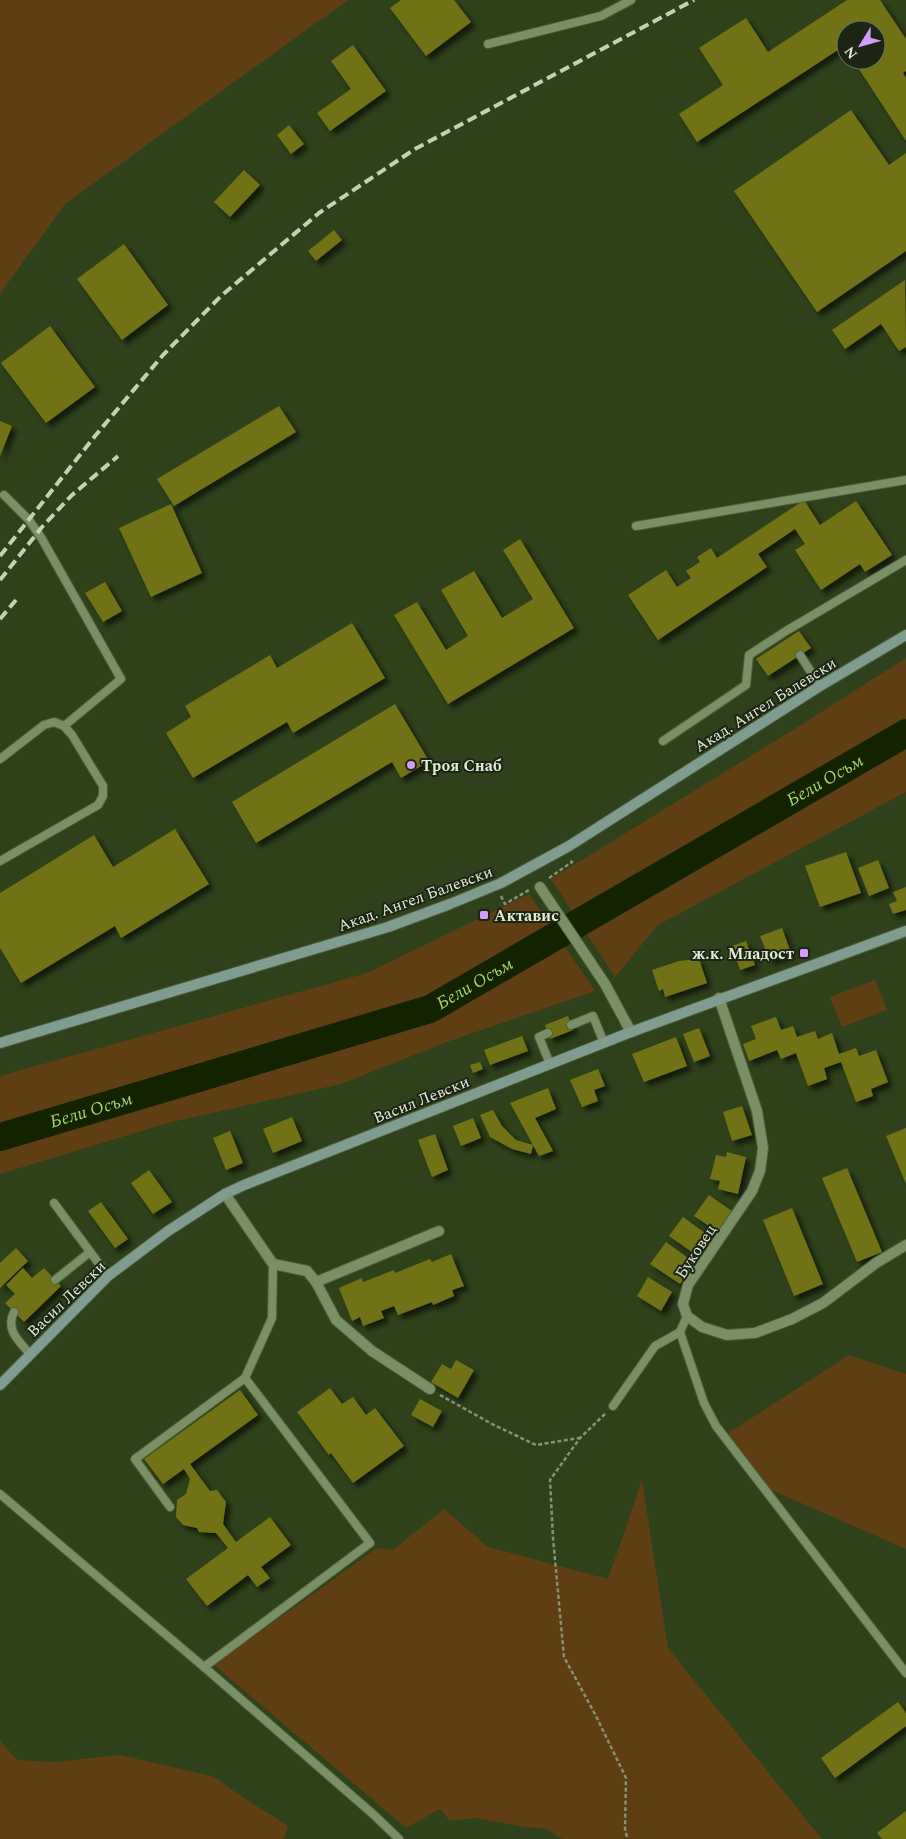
<svg xmlns="http://www.w3.org/2000/svg" width="906" height="1839" viewBox="0 0 906 1839" font-family="Spectral,serif">
	<style>
		.green { fill: #5f3e13 }
		.lines { fill: none; stroke-linecap: round; stroke-linejoin: round }
		.river { stroke: #132300; stroke-width: 28 }
		.building { fill: #717217; filter: url(#shadow) }
		.lane-casing { stroke: #4e5e3c; stroke-width: 10 }
		.street-casing { stroke: #4e5e3c; stroke-width: 12 }
		.secondary-casing { stroke: #4e5e3c; stroke-width: 12 }
		.path { stroke: #849475; stroke-width: 2.5; stroke-dasharray: 4 2.5; stroke-linecap: butt }
		.lane { stroke: #7a8f65; stroke-width: 8 }
		.street { stroke: #7a8f65; stroke-width: 10 }
		.secondary { stroke: #7e9d8f; stroke-width: 10 }
		.rail { stroke: #c3d0b6; stroke-width: 4; stroke-dasharray: 10 5; stroke-linecap: butt }
		.poi-dot { fill: #d49cfc; stroke: #1c2413; stroke-width: 2 }
		.labels { text-anchor: middle; stroke-width: 4; stroke-linejoin: round; paint-order: stroke }
		.street-label { font-size: 16px; fill: #dfebd4; stroke: #1c2413 }
		.poi-label { font-size: 16px; font-weight: bold; fill: #dfebd4; stroke: #1c2413; text-anchor: start }
		.water-label { font-size: 18px; font-style: italic; fill: #a6d673; stroke: #1c2413 }
	</style>
	<defs>
		<filter id="shadow"><feDropShadow dx="4.5" dy="4.5" stdDeviation="2.5" flood-color="#0009"/></filter>
	</defs>
	<rect width="100%" height="100%" fill="#2e411a"/>
	<!-- green -->
	<g class="green">
		<polygon points="0,0 348,0 65,204 0,294"/>
		<polygon points="906,658 906,792 658,925 615,977 551,879 804,723"/>
		<polygon points="529,894 595,991 447,1042 341,1084 168,1123 0,1174 0,1076 367,973"/>
		<polygon points="875,980 887,1010 842,1027 830,997"/>
		<polygon points="849,1355 906,1374 906,1549 769,1489 727,1434"/>
		<polygon points="642,1480 668,1648 822,1839 562,1839 547,1829 525,1827 476,1818 450,1821 440,1809 406,1828 214,1665 377,1548 393,1550 444,1509 488,1547 608,1579"/>
		<polygon points="0,1740 17,1760 53,1762 120,1755 215,1777 235,1792 288,1826 284,1839 0,1839"/>
	</g>
	<g class="lines">
		<!-- river -->
		<path class="river" id="s1" d="M0 1137 430 1009 906 733"/>
	</g>
	<!-- building -->
	<g class="building">
		<polygon points="401,0 454,0 471,22 426,56 390,8"/>
		<polygon points="847,0 880,0 906,39 906,71 903,73 906,78 906,141 853,60 876,60 876,30 846,30 846,49 844,46 697,142 679,114 723,85 699,48 746,18 768,52"/>
		<polygon points="353,45 386,91 330,131 317,113 351,89 331,61"/>
		<polygon points="851,110 889,165 906,153 906,251 817,312 734,191"/>
		<polygon points="289,125 304,144 291,154 277,135"/>
		<polygon points="244,170 260,185 230,217 214,202"/>
		<polygon points="334,230 342,240 316,261 308,251"/>
		<polygon points="124,244 168,305 122,340 77,279"/>
		<polygon points="905,280 906,347 899,351 881,324 845,349 832,330"/>
		<polygon points="50,326 95,387 46,423 1,363"/>
		<polygon points="279,406 296,432 174,506 157,479"/>
		<polygon points="0,421 12,426 0,456"/>
		<polygon points="804,500 820,525 856,501 892,555 865,572 860,564 821,590 795,550 805,544 795,529 758,554 767,567 658,640 628,595 666,570 677,587 691,578 686,571 700,562 697,557 711,548 717,558"/>
		<polygon points="171,504 202,573 151,597 119,528"/>
		<polygon points="520,539 574,628 448,704 394,615 417,602 446,650 468,636 441,590 474,571 502,618 533,599 503,550"/>
		<polygon points="105,582 122,611 103,622 85,593"/>
		<polygon points="352,623 385,678 293,733 287,722 193,778 166,733 191,717 185,706 270,655 277,668"/>
		<polygon points="799,631 811,648 768,676 756,659"/>
		<polygon points="395,704 429,761 401,778 392,762 256,843 232,802"/>
		<polygon points="175,829 209,884 121,938 115,926 21,983 0,948 0,893 94,835 113,867"/>
		<polygon points="846,852 861,893 820,907 805,866"/>
		<polygon points="878,860 889,888 869,896 858,868"/>
		<polygon points="906,887 906,910 893,914 889,904 897,901 893,892"/>
		<polygon points="782,928 791,953 770,961 760,936"/>
		<polygon points="746,941 755,965 740,970 732,946"/>
		<polygon points="699,959 707,983 665,997 663,989 659,991 652,970 679,961"/>
		<polygon points="568,1016 573,1030 550,1039 545,1025"/>
		<polygon points="776,1017 781,1030 793,1026 797,1037 815,1031 818,1039 832,1033 839,1054 856,1048 859,1056 876,1050 888,1082 871,1089 873,1096 856,1102 841,1062 824,1068 827,1079 808,1086 796,1053 781,1059 777,1050 749,1061 743,1044 756,1039 751,1026"/>
		<polygon points="699,1028 710,1056 694,1062 683,1034"/>
		<polygon points="522,1036 528,1051 490,1065 484,1050"/>
		<polygon points="676,1037 687,1066 644,1082 632,1054"/>
		<polygon points="480,1062 483,1069 473,1073 470,1065"/>
		<polygon points="598,1069 605,1086 594,1090 598,1101 582,1107 570,1080"/>
		<polygon points="548,1088 556,1109 535,1118 553,1151 539,1156 533,1145 531,1154 512,1149 490,1137 480,1115 493,1110 502,1126 516,1140 533,1145 510,1103"/>
		<polygon points="742,1106 752,1135 732,1141 723,1112"/>
		<polygon points="292,1117 302,1141 273,1153 263,1129"/>
		<polygon points="473,1118 481,1138 461,1146 453,1126"/>
		<polygon points="906,1128 906,1184 886,1136"/>
		<polygon points="230,1131 243,1163 226,1170 213,1138"/>
		<polygon points="435,1134 448,1170 432,1177 418,1140"/>
		<polygon points="727,1152 746,1157 738,1194 718,1189 720,1181 710,1179 716,1155 726,1157"/>
		<polygon points="847,1168 882,1252 857,1262 822,1178"/>
		<polygon points="149,1170 172,1202 153,1214 131,1183"/>
		<polygon points="709,1195 732,1211 718,1232 694,1216"/>
		<polygon points="101,1202 128,1239 115,1248 88,1211"/>
		<polygon points="792,1208 823,1284 794,1296 763,1220"/>
		<polygon points="683,1217 712,1238 699,1257 669,1236"/>
		<polygon points="666,1242 695,1263 680,1284 650,1264"/>
		<polygon points="16,1248 28,1261 0,1288 0,1263"/>
		<polygon points="451,1254 464,1286 452,1290 454,1296 433,1305 432,1302 398,1315 394,1306 381,1311 384,1318 363,1326 360,1317 352,1321 339,1288 362,1278 363,1282 394,1270 395,1273 430,1259 432,1262"/>
		<polygon points="23,1268 32,1278 44,1268 61,1286 24,1322 5,1303 15,1294 6,1285"/>
		<polygon points="648,1277 672,1292 661,1311 637,1296"/>
		<polygon points="456,1360 474,1370 458,1398 431,1382 442,1364 451,1369"/>
		<polygon points="330,1388 342,1404 353,1397 366,1415 375,1408 404,1446 353,1483 331,1453 329,1455 297,1412"/>
		<polygon points="240,1390 258,1415 190,1464 210,1491 217,1490 226,1502 223,1524 236,1542 270,1517 291,1545 261,1567 270,1578 257,1587 248,1575 207,1606 186,1579 228,1548 216,1533 199,1532 197,1528 183,1525 176,1517 177,1500 186,1494 190,1479 184,1469 163,1484 144,1459"/>
		<polygon points="420,1399 442,1411 433,1427 411,1415"/>
		<polygon points="898,1702 906,1713 906,1726 835,1778 821,1758"/>
		<polygon points="906,1811 906,1839 882,1839 877,1833"/>
	</g>
	<g class="lines">
		<!-- lane casing -->
		<g class="lane-casing">
			<g id="lane">
				<polyline points="488,44 601,16 631,0"/>
				<polyline points="4,495 29,520 42,539 121,679 64,726"/>
				<polyline points="636,526 906,480"/>
				<polyline points="800,655 820,686"/>
				<polyline points="663,741 746,685 749,655 786,631 906,560"/>
				<polyline points="0,759 44,725 54,722 64,726 72,735 103,786 103,796 98,805 0,861"/>
				<polyline points="571,1025 593,1016 604,1043"/>
				<polyline points="548,1033 539,1037 550,1064"/>
				<polyline points="54,1203 108,1276"/>
				<polyline points="55,1280 90,1252"/>
				<path d="M14 1312C5 1330 19 1341 30 1354"/>
				<polyline points="687,1316 680,1332 704,1403 716,1426 906,1673"/>
				<polyline points="613,1406 655,1346 680,1332"/>
				<polyline points="0,1494 204,1667 374,1815 399,1839"/>
				<polyline points="170,1507 135,1459 245,1378 272,1318 273,1264"/>
				<polyline points="204,1667 370,1543 245,1378"/>
			</g>
		</g>
		<!-- street casing -->
		<g class="street-casing">
			<g id="street">
				<polyline points="540,887 605,984 631,1032"/>
				<polyline points="719,998 757,1111 763,1148 760,1171 752,1191 688,1285 683,1304 687,1316 702,1327 727,1335 755,1333 792,1319 823,1303 876,1263 906,1245"/>
				<polyline points="225,1194 273,1264 307,1271 316,1282 336,1320 372,1351 430,1389"/>
				<polyline points="316,1282 439,1231"/>
			</g>
		</g>
		<!-- secondary casing -->
		<g class="secondary-casing">
			<g id="secondary">
				<polyline points="0,1043 388,927 450,904 501,883 569,846 820,686 906,635"/>
				<polyline points="0,1385 108,1276 168,1231 225,1194 244,1185 631,1032 906,931"/>
			</g>
		</g>
		<!-- path -->
		<g class="path">
			<polyline points="549,878 572,862 570,859"/>
			<polyline points="501,896 505,904 529,890"/>
			<polyline points="440,1395 492,1424 536,1445 579,1438"/>
			<polyline points="605,1414 580,1438 550,1480 553,1538 564,1657 596,1716 626,1778 625,1831 628,1839"/>
		</g>
		<!-- lane -->
		<use href="#lane" class="lane"/>
		<!-- street -->
		<use href="#street" class="street"/>
		<!-- secondary -->
		<use href="#secondary" class="secondary"/>
		<!-- rail -->
		<g class="rail">
			<polyline points="0,556 95,436 163,355 221,296 319,213 415,149 694,0"/>
			<polyline points="0,580 42,527 71,496 118,456"/>
			<polyline points="0,619 16,600"/>
		</g>
	</g>
	<!-- markers -->
	<g class="poi-dot">
		<circle cx="411" cy="765" r="5"/>
		<rect x="479" y="910" width="10" height="10" rx="2.5"/>
		<rect x="799" y="948" width="10" height="10" rx="2.5"/>
	</g>
	<g class="labels">
		<!-- street labels -->
		<g class="street-label">
			<text transform="translate(765 704) rotate(-32)" y="6">Акад. Ангел Балевски</text>
			<text transform="translate(415 898) rotate(-20)" y="6">Акад. Ангел Балевски</text>
			<text transform="translate(421 1099) rotate(-22)" y="6">Васил Левски</text>
			<text transform="translate(695 1251) rotate(-57)" y="6">Буковец</text>
			<text transform="translate(66 1298) rotate(-44)" y="6">Васил Левски</text>
		</g>
		<!-- poi labels -->
		<g class="poi-label">
			<text x="421" y="771">Троя Снаб</text>
			<text x="494" y="921">Актавис</text>
			<text x="794" y="959" text-anchor="end">ж.к. Младост</text>
		</g>
		<!-- water labels -->
		<g class="water-label">
			<text dy="6" stroke="none"><textPath href="#s1" startOffset="905">Бели Осъм</textPath></text>
			<text dy="6" stroke="none"><textPath href="#s1" startOffset="500">Бели Осъм</textPath></text>
			<text dy="6" stroke="none"><textPath href="#s1" startOffset="95">Бели Осъм</textPath></text>
		</g>
	</g>
	<!-- north arrow -->
	<g transform="translate(861 45) rotate(233)"><circle r="24" fill="#1c2413" stroke="#6a7460"/>
	<path d="M0-4L9 19L0 12L-9 19Z" fill="#d49cfc"/>
	<text y="-8" font-size="14" font-weight="bold" text-anchor="middle" fill="#dfebd4">N</text>
	</g>
</svg>
